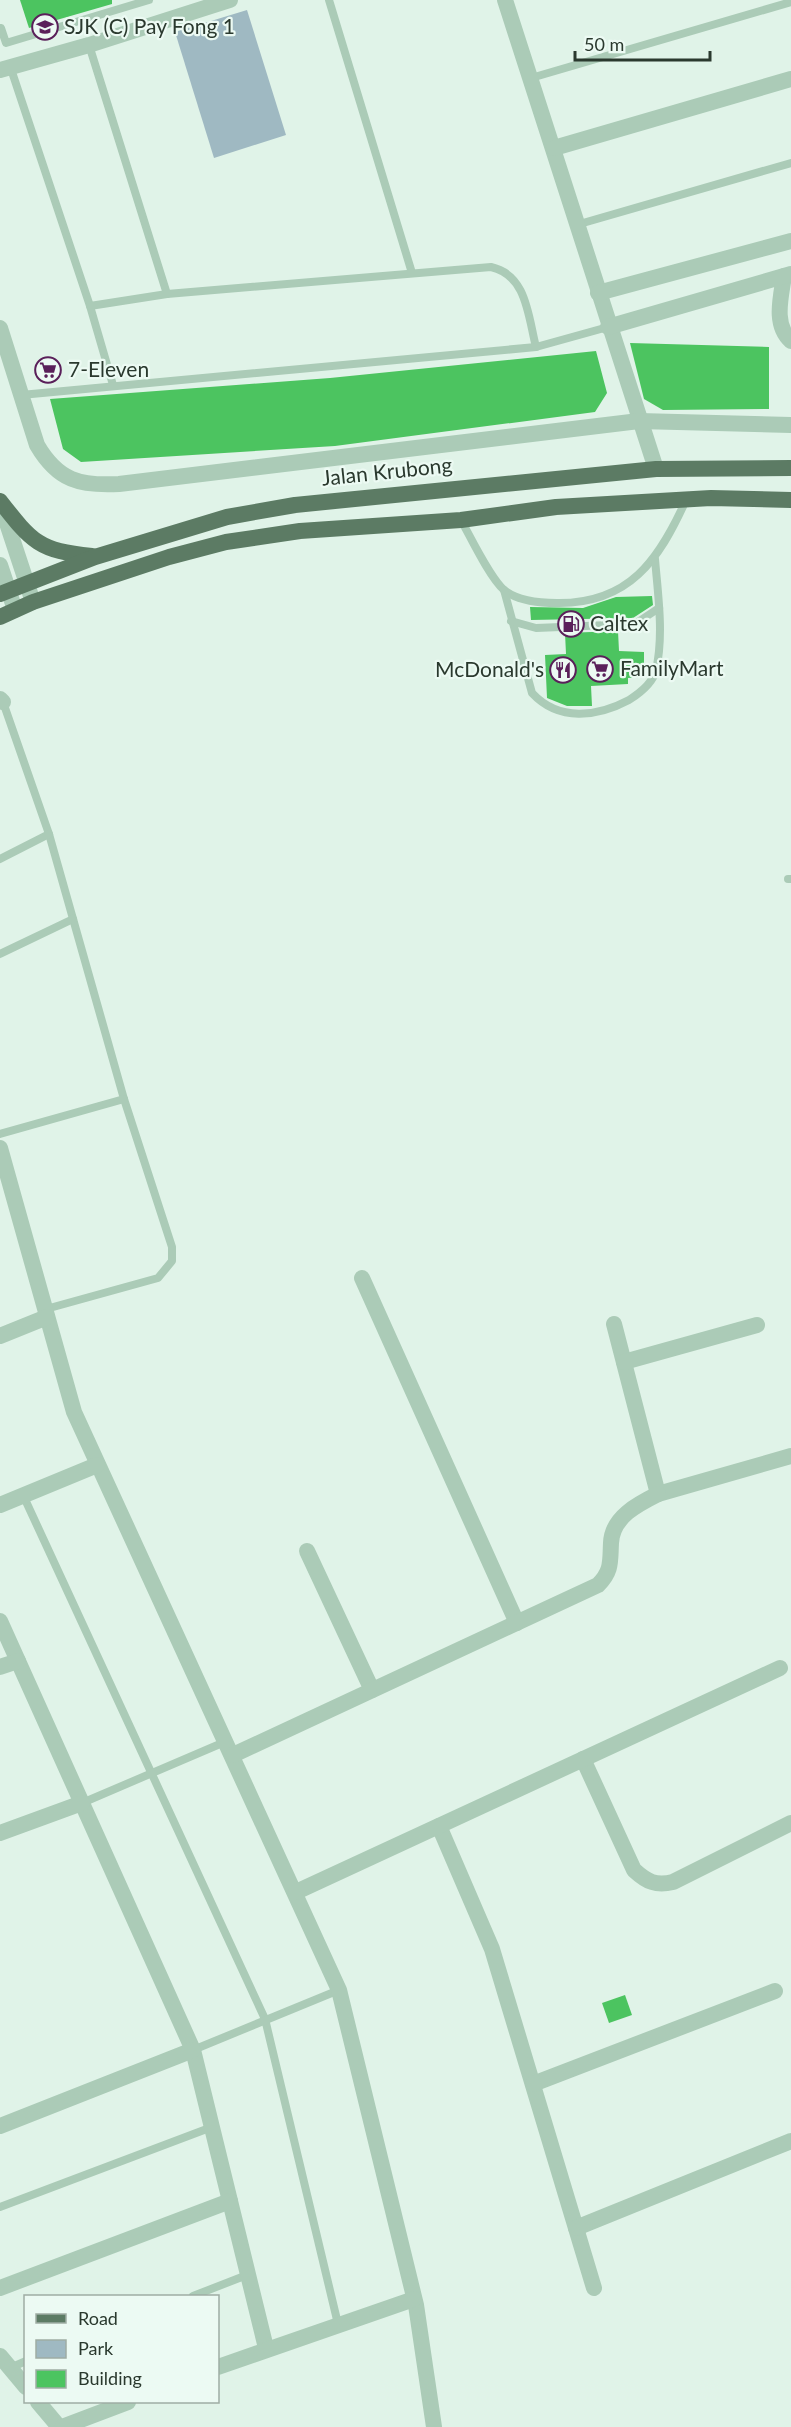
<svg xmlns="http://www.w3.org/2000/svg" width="791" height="2427" viewBox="0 0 791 2427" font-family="Lato,sans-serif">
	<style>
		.green { fill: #9fb9c2 }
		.building { fill: #4cc460 }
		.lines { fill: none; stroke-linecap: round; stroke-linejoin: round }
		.service { stroke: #abcbb7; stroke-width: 8 }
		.minor { stroke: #abcbb7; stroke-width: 16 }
		.tertiary { stroke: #abcbb7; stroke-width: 16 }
		.primary { stroke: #5c7b64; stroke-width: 16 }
		.labels { text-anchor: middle; stroke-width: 4.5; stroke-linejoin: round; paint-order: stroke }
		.poi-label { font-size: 21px; fill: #2a392e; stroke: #ecfaf3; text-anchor: start }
		.street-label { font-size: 21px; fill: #2a392e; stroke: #ecfaf3 }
	</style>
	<rect width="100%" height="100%" fill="#e0f3e8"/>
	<!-- green -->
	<polygon class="green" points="247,10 286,135 214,158 175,32"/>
	<!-- building -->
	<g class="building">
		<polygon points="20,0 112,0 112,4 29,28"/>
		<polygon points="630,343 769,347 769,409 663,410 644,399"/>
		<polygon points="596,351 607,393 595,412 335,446 81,462 63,449 50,399 330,378"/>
		<polygon points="652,596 653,605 633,618 531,620 530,607 583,608 616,597"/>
		<polygon points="618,631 619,651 644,652 644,677 628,678 628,684 591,686 592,706 567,706 547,698 545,655 566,654 565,633"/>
		<polygon points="625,1995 632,2015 609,2023 602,2003"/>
	</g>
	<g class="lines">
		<!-- service -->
		<g class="service">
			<polyline points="329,0 412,273"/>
			<polyline points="1,28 6,43 149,0"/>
			<polyline points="89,45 167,294"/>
			<polyline points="10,66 90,306 113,385"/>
			<polyline points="531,78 791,2"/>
			<polyline points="576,225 791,163"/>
			<path d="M90 306 167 294 491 267C527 275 528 316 536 347"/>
			<polyline points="21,395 536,347 608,327"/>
			<path d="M461 520C471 538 490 578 504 590 518 601 540 603 557 603 629 604 659 560 686 500"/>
			<path d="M504 590 532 693C559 722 597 717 629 700 640 693 653 683 656 670 664 635 658 595 655 559"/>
			<polyline points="511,621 536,628 635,624 659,608"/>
			<polyline points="3,702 49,834 124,1099 172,1247 172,1261 158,1278 46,1309"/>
			<polyline points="0,859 49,834"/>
			<polyline points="788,879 791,879"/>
			<polyline points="0,954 73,919"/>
			<polyline points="0,1134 124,1099"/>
			<polyline points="23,1495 265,2019 338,2324"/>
			<polyline points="82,1803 227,1741"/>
			<polyline points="193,2050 339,1990"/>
			<polyline points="0,2207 212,2127"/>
			<polyline points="193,2296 247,2275"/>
			<polyline points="10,2368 26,2361"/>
		</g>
		<!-- minor -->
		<g class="minor">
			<polyline points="505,0 656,469"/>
			<polyline points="0,70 89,45 230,0"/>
			<polyline points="554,148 791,79"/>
			<path d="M784 276C781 297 773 325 791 341"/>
			<polyline points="598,293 791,241"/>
			<polyline points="608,327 791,274"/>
			<path d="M0 328 37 445C58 481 80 486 119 484L639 421 791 425"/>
			<polyline points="0,699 3,702"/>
			<polyline points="0,1148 74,1412 339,1990 416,2305 434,2427"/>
			<polyline points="362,1278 517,1623"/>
			<polyline points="614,1324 658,1494 791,1456"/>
			<polyline points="0,1336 47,1317"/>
			<polyline points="624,1362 757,1325"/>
			<polyline points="0,1505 97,1465"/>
			<polyline points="307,1551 372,1690"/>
			<polyline points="0,1621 193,2050 266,2348"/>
			<polyline points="0,1667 18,1661"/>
			<path d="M233 1755 598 1585C612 1571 610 1562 611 1543 612 1517 638 1504 658 1494"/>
			<path d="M583 1759 634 1870C647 1882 656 1886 673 1882L791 1823"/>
			<polyline points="439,1826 492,1949 594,2288"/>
			<polyline points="0,1833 82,1803"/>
			<polyline points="296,1892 780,1668"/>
			<polyline points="533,2084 775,1991"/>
			<polyline points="0,2126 193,2050"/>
			<polyline points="576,2228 791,2141"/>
			<polyline points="0,2288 230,2201"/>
			<polyline points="0,2356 26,2387"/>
			<polyline points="218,2367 414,2299"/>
			<polyline points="38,2402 59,2427"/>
			<polyline points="62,2427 128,2402"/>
		</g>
		<!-- tertiary -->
		<g class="tertiary">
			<polyline points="0,502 33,602"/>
			<polyline points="0,565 15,610"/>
		</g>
		<!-- primary -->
		<g class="primary">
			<path d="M0 501C32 542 39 551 92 556"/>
			<polyline points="0,594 95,557 227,517 295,505 656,469 791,468"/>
			<polyline points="0,617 33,602 169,557 226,542 300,531 461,520 556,507 711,498 791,500"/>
		</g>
	</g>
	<!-- icons -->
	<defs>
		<g id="school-ring" transform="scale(1.35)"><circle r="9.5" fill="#ecfaf3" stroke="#5a205a" stroke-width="1.5"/><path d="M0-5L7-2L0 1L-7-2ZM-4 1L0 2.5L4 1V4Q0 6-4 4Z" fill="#5a205a"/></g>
		<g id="supermarket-ring" transform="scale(1.35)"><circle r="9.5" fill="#ecfaf3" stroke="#5a205a" stroke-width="1.5"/><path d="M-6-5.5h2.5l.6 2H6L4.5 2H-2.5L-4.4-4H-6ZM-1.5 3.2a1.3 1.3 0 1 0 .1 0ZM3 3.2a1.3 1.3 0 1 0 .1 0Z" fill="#5a205a"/></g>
		<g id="fuel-ring" transform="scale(1.35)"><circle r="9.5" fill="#ecfaf3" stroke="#5a205a" stroke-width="1.5"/><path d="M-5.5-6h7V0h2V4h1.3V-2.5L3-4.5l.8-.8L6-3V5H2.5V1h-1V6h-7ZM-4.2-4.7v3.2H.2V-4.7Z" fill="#5a205a"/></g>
		<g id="restaurant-ring" transform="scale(1.35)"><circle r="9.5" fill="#ecfaf3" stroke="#5a205a" stroke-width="1.5"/><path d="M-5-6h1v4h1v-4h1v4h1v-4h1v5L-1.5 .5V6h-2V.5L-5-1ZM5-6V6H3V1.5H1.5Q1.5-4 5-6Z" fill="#5a205a"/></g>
	</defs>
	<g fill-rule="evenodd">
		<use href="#school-ring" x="45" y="27"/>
		<use href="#supermarket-ring" x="48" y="370"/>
		<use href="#fuel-ring" x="571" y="624"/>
		<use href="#supermarket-ring" x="600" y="669"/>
		<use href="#restaurant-ring" x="563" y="670"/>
	</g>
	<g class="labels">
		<!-- poi labels -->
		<g class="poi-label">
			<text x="64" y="34">SJK (C) Pay Fong 1</text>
			<text x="68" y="377">7-Eleven</text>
			<text x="590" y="631">Caltex</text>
			<text x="620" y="676">FamilyMart</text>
			<text x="544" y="677" text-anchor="end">McDonald's</text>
		</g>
		<!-- street labels -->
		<g class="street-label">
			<text transform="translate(387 472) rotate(-6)" y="7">Jalan Krubong</text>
		</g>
	</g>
	<!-- legend -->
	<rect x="24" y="2295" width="195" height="108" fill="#ecfaf3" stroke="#9eada4" stroke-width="1.5"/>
	<rect x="36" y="2314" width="30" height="9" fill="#5c7b64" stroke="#9eada4" stroke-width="1.5"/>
	<text x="78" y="2325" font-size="18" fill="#2a392e">Road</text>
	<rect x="36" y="2340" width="30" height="18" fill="#9fb9c2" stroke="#9eada4" stroke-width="1.5"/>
	<text x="78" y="2355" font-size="18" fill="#2a392e">Park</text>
	<rect x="36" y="2370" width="30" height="18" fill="#4cc460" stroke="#9eada4" stroke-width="1.5"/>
	<text x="78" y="2385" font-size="18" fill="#2a392e">Building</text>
	<!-- scale -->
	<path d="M575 51v9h135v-9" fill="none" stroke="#2a392e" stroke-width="3"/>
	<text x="584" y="51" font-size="18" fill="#2a392e" stroke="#ecfaf3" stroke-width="4.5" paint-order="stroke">50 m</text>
</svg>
